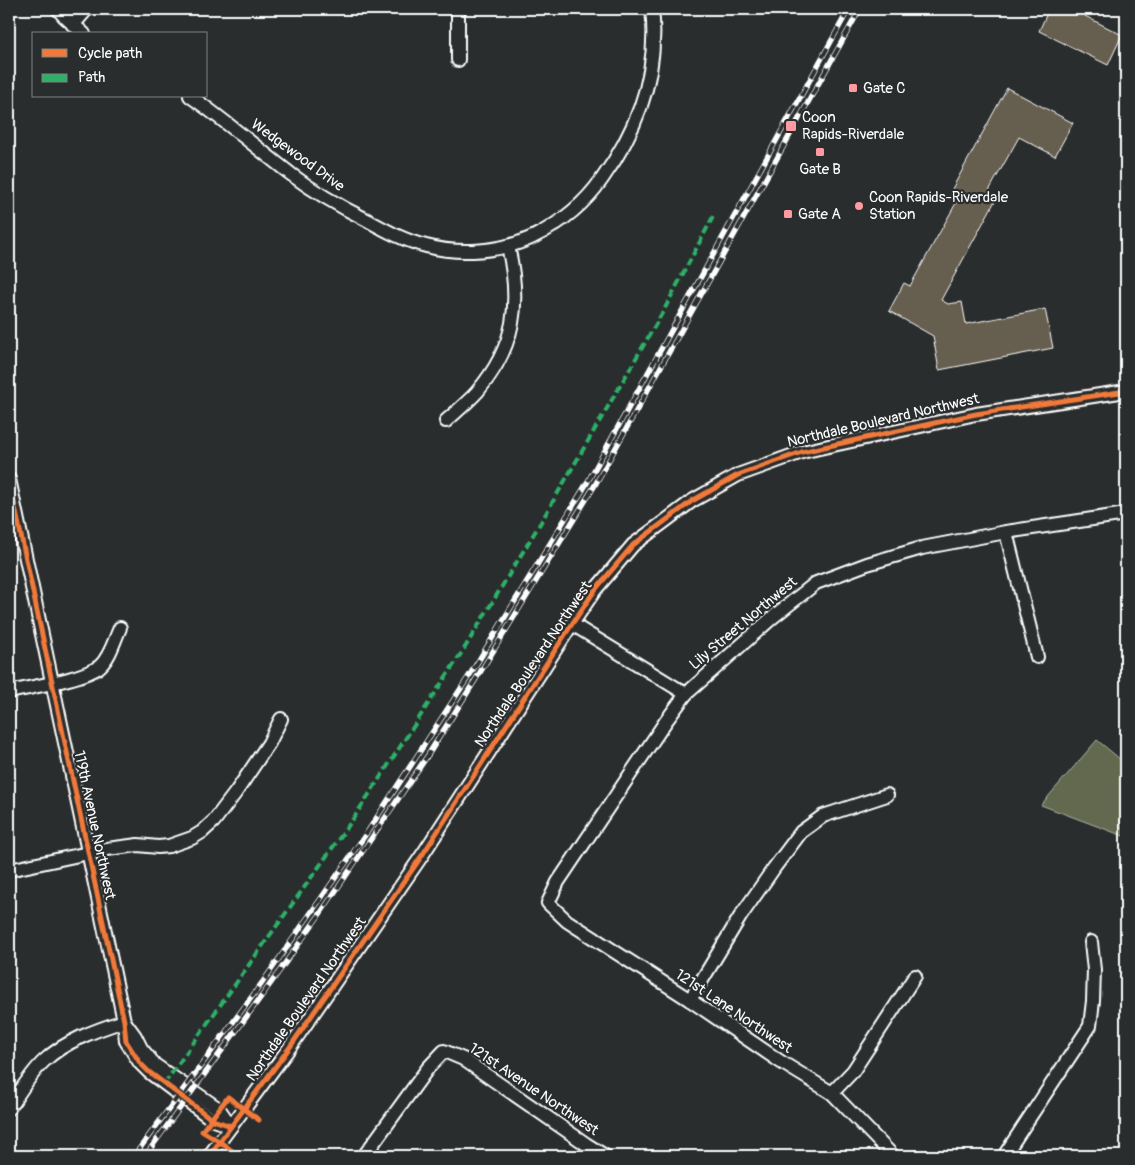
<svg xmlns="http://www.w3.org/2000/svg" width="1135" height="1165" viewBox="0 0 1135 1165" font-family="Pangolin,sans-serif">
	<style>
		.green { fill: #63694f; stroke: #b1b4a7 }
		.building { fill: #665f4f; stroke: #fff }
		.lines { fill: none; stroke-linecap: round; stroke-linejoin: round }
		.minor-casing { stroke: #fff; stroke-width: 16 }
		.minor { stroke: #2a2d2e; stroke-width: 12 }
		.rail-casing { stroke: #fff; stroke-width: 5.5 }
		.rail { stroke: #2a2d2e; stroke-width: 4; stroke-dasharray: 11; stroke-linecap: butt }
		.quiet { stroke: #2db169; stroke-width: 4; stroke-dasharray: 8 4; stroke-linecap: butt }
		.cycleway-casing { stroke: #2a2d2e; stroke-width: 8 }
		.cycleway { stroke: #f17a3a; stroke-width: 5 }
		.poi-dot { fill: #ff9aa2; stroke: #2a2d2e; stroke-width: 2 }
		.labels { text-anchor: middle; stroke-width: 4.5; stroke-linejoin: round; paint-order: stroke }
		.poi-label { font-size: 15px; fill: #fff; stroke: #2a2d2e; text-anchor: start }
		.street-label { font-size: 15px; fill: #fff; stroke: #2a2d2e }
	</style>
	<rect width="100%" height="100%" fill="#2a2d2e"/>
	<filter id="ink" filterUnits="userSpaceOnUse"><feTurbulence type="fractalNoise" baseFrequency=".02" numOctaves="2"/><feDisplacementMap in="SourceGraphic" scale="10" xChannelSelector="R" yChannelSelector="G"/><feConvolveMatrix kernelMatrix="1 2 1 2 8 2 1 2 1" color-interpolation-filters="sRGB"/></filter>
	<g filter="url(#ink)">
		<!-- green -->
		<polygon class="green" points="1097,740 1126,764 1126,837 1041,805"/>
		<!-- building -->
		<g class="building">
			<polygon points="1049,9 1089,9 1085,16 1122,35 1108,65 1039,31"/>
			<polygon points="1007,88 1073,123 1055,156 1019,137 986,196 995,201 941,300 948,304 962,302 966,324 1045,309 1053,348 939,370 933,336 889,311 904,283 910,286 961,194 952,189"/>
		</g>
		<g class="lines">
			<!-- minor casing -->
			<g class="minor-casing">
				<g id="minor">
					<polyline points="58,9 64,16 84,34"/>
					<polyline points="458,9 458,60"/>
					<polyline points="73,25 87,9"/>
					<path d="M190 96C226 121 258 149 292 175 316 193 341 207 367 220 385 230 405 241 426 246 460 255 501 252 533 237 561 223 584 205 602 179 638 129 659 71 652 9"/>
					<path d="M446 421C457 411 468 402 477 392 516 346 521 303 508 246"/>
					<polyline points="9,479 124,1021 126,1041 140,1063 149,1072 213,1120 231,1126"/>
					<polyline points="1006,532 1037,657"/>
					<polyline points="572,624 686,694"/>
					<path d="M9 692C31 687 84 679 100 666 110 657 114 641 120 628"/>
					<polyline points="9,870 107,849 138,845 158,847 169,846 192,838 202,832 214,821 236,792 269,743 281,719"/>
					<polyline points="690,1000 740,917 774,868 801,832 823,816 887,795"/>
					<polyline points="124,1021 135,1036 141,1048 155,1065 219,1109 231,1126"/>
					<polyline points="832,1093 853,1071 915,976"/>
					<path d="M9 1108C20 1092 30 1074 44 1061 65 1041 96 1030 124 1021"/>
					<polyline points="209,1156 290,1047 423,854 572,624 595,590 633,545 692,501 738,475 802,452 824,447 976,414 1126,391"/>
					<polyline points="364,1156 428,1068 444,1051 463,1059 586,1144 605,1156"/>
					<polyline points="893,1156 832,1093 781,1062 690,1000 567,921 548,903 558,882 666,721 686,694 773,617 816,583 867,564 922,548 1006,532 1126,514"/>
					<polyline points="1004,1156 1090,1026 1093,1001 1094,970 1091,942"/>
				</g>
			</g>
			<!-- minor -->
			<use href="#minor" class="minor"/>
			<!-- rail casing -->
			<g class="rail-casing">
				<g id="rail">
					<polyline points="134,1156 262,983 368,831 471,673 587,483 849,9"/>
					<polyline points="145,1156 266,990 320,914 428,755 476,679 595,485 860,9"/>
				</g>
			</g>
			<!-- rail -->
			<use href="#rail" class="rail"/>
			<!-- quiet -->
			<polyline class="quiet" points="164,1084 353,819 464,649 541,522 664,310 715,213"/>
			<!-- cycleway casing -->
			<g class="cycleway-casing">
				<g id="cycleway">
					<polyline points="9,479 124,1021 126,1041 140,1063 149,1072 213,1120 231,1126"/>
					<polyline points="235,1153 220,1142 202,1131 228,1097 259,1120"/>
					<polyline points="209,1156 290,1047 423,854 572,624 595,590 633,545 692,501 738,475 802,452 824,447 976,414 1126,391"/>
				</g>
			</g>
			<!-- cycleway -->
			<use href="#cycleway" class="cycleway"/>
		</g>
	</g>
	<!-- markers -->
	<g class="poi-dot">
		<rect x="848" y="83" width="10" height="10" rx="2.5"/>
		<rect x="785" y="120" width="12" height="12" rx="2.5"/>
		<rect x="815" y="147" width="10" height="10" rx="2.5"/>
		<circle cx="859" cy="206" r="5"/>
		<rect x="783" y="209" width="10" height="10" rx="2.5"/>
	</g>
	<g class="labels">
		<!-- poi labels -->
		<g class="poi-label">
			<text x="863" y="93">Gate C</text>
			<text x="802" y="122">Coon<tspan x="802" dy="17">Rapids-Riverdale</tspan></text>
			<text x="820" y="174" text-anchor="middle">Gate B</text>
			<text x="869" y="202">Coon Rapids-Riverdale<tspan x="869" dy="17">Station</tspan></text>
			<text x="798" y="219">Gate A</text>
		</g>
		<!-- street labels -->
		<g class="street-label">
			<text transform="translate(298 155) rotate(36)" y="5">Wedgewood Drive</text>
			<text transform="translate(883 420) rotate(-13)" y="5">Northdale Boulevard Northwest</text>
			<text transform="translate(743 623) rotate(-40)" y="5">Lily Street Northwest</text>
			<text transform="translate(533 664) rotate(-56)" y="5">Northdale Boulevard Northwest</text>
			<text transform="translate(95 825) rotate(78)" y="5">119th Avenue Northwest</text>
			<text transform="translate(306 999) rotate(-55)" y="5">Northdale Boulevard Northwest</text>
			<text transform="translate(734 1011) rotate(34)" y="5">121st Lane Northwest</text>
			<text transform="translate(534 1089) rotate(34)" y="5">121st Avenue Northwest</text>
		</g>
	</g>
	<!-- margin -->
	<rect width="1135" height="1165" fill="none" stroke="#2a2d2e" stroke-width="30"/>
	<rect x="15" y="15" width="1105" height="1135" fill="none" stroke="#fff" stroke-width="2" filter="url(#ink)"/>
	<!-- legend -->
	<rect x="32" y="32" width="175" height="65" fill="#2a2d2e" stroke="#7f8182"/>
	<rect x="42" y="49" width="25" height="8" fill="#f17a3a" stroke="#7f8182"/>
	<text x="78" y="58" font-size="15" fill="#ffffff">Cycle path</text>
	<rect x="42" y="74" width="25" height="8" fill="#2db169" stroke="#7f8182"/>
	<text x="78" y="82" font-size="15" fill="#ffffff">Path</text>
</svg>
